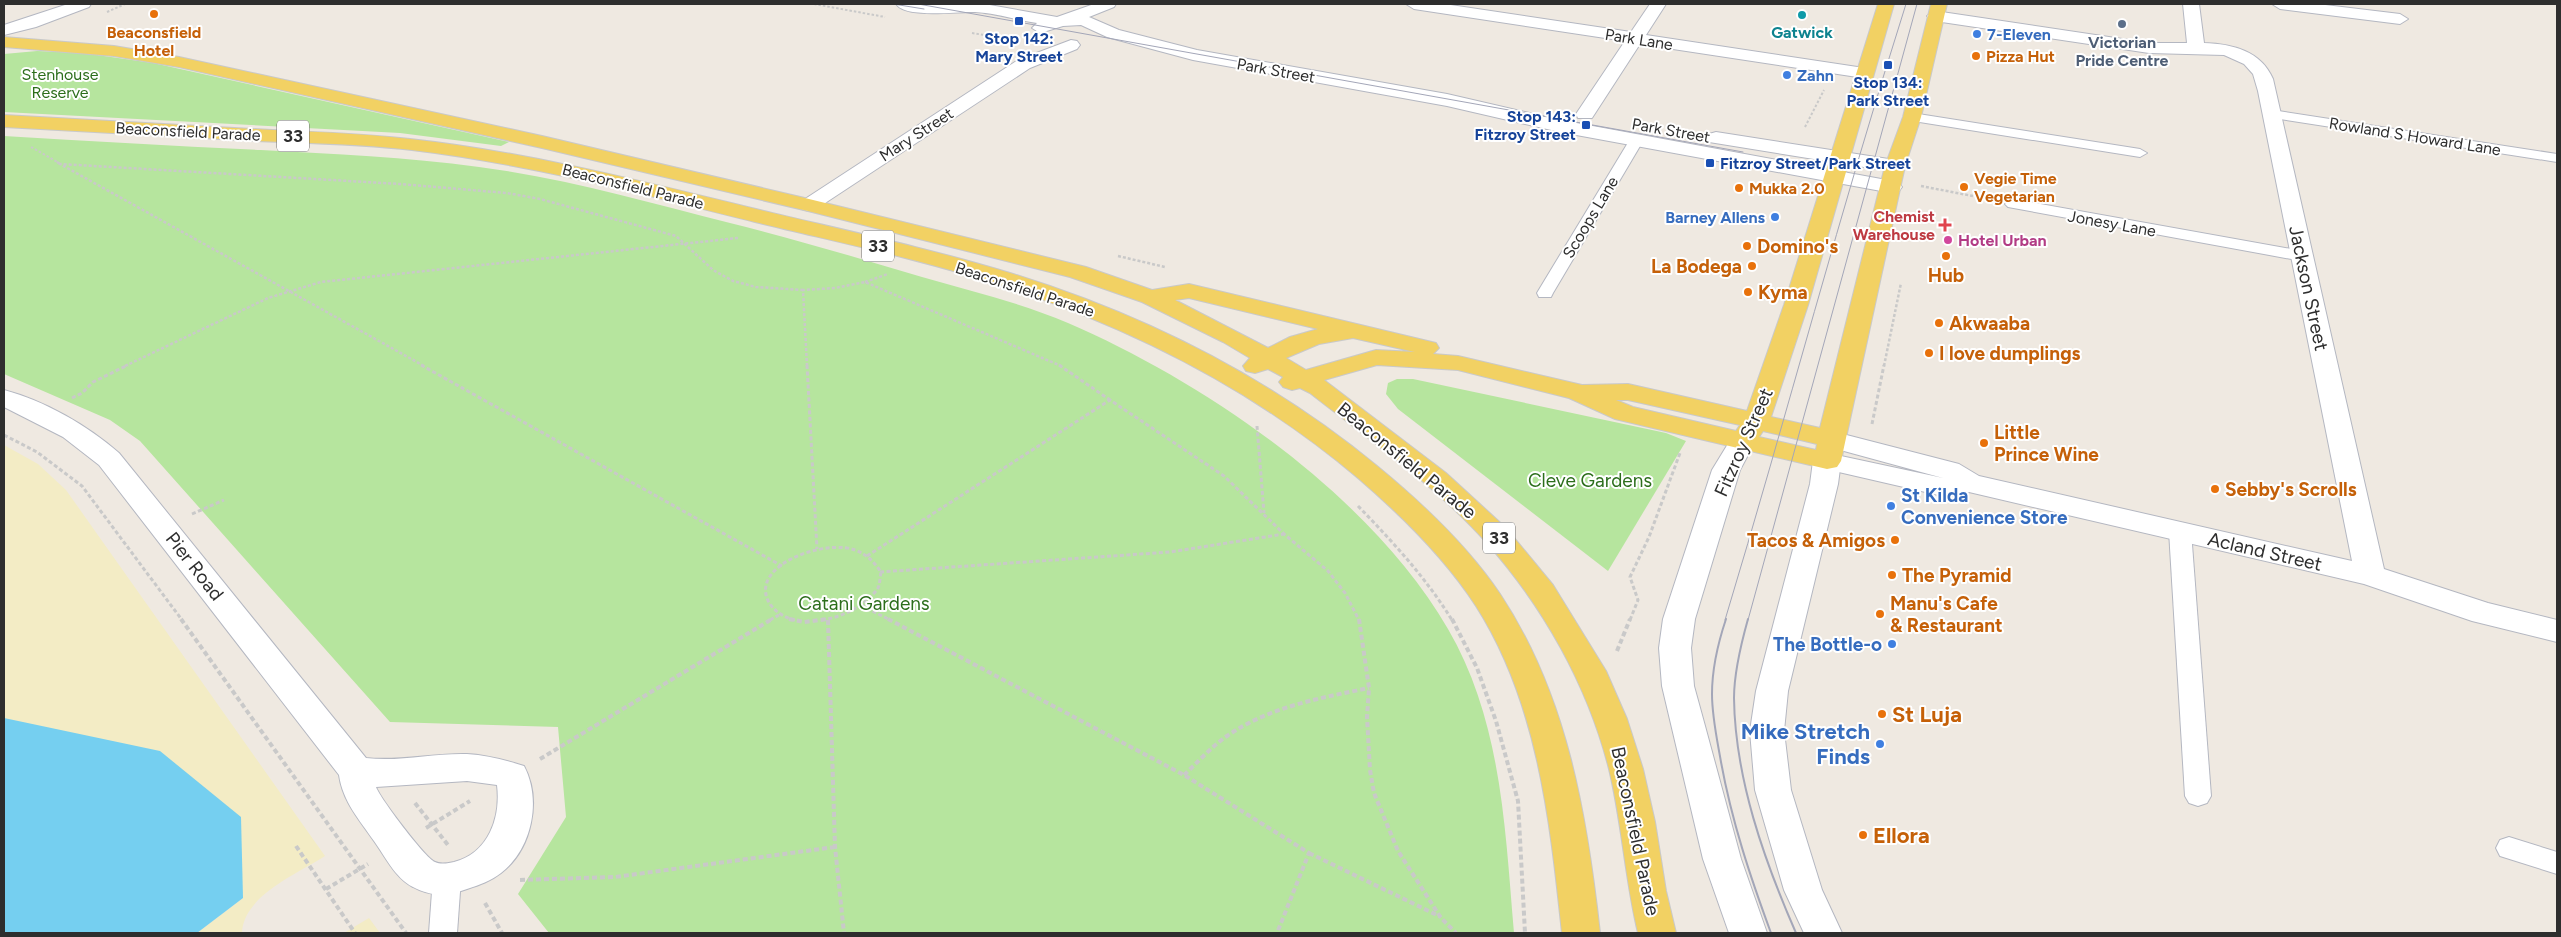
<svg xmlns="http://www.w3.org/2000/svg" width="2561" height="937" viewBox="0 0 2561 937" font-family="Figtree,sans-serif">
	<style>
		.green { fill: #b6e59e }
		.sand { fill: #f3ecc5 }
		.water { fill: #75cff0 }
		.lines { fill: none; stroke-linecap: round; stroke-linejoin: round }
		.service-casing { stroke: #b4b7c1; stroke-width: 2 }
		.minor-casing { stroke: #b4b7c1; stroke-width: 2 }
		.tertiary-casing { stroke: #b4b7c1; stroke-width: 2 }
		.primary-casing { stroke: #c9c9c9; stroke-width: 2 }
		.path-far3 { stroke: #c9c9c9; stroke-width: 2; stroke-dasharray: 2.5 2; stroke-linecap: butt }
		.path-far2 { stroke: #c9c9c9; stroke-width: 2.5; stroke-dasharray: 3 2; stroke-linecap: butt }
		.path-far1 { stroke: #c9c9c9; stroke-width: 3; stroke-dasharray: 4 2.5; stroke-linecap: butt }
		.path { stroke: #c9c9c9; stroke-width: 4; stroke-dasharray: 5 3; stroke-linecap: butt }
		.service { fill: #fff; fill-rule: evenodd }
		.minor { fill: #fff; fill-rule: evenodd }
		.tertiary { fill: #fff; fill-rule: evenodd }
		.primary { fill: #f2d163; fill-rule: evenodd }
		.tram-far1 { stroke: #a3a6b8; stroke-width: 1 }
		.tram { stroke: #a3a6b8; stroke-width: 2 }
		.food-dot { fill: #e8710a; stroke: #fff; stroke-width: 2 }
		.culture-dot { fill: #0f9aa8; stroke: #fff; stroke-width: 2 }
		.transit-dot { fill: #1a4fb4; stroke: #fff; stroke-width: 2 }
		.service-dot { fill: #5c6f8a; stroke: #fff; stroke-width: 2 }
		.shop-dot { fill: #3f7fe0; stroke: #fff; stroke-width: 2 }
		.health-dot { fill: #e0444e; stroke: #fff; stroke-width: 2 }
		.hotel-dot { fill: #d1479c; stroke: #fff; stroke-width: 2 }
		.labels { text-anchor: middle; stroke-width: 4; stroke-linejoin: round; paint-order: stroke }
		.far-food-label { font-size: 16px; font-weight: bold; fill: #c56008; stroke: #fff; text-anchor: start }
		.far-culture-label { font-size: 16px; font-weight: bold; fill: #0d838f; stroke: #fff }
		.far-shop-label { font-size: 16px; font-weight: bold; fill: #366cbe; stroke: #fff; text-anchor: start }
		.far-transit-label { font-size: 16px; font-weight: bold; fill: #164399; stroke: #fff }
		.far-street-label { font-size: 16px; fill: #2e2e2e; stroke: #fff }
		.far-service-label { font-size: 16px; font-weight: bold; fill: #4e5e75; stroke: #fff }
		.far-park-label { font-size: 16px; fill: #2c6e1b; stroke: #fff }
		.far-health-label { font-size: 16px; font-weight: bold; fill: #be3a42; stroke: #fff; text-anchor: end }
		.far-hotel-label { font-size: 16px; font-weight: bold; fill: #b23c85; stroke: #fff; text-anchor: start }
		.shield { fill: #fff; stroke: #6d6d6d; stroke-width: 1 }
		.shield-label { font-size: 18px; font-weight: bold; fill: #2e2e2e }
		.food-label { font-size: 19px; font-weight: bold; fill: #c56008; stroke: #fff; text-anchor: start }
		.street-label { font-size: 19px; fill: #2e2e2e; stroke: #fff }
		.park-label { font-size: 19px; fill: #2c6e1b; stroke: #fff }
		.shop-label { font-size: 19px; font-weight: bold; fill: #366cbe; stroke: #fff; text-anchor: start }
		.near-food-label { font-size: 22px; font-weight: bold; fill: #c56008; stroke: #fff; text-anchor: start }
		.near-shop-label { font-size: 22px; font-weight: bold; fill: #366cbe; stroke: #fff; text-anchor: end }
	</style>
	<rect width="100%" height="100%" fill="#efe9e1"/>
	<!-- green -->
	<g class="green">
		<polygon points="37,51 83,53 153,63 509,142 501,146 400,133 4,112 4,54"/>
		<path d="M4 136C89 141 175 146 261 150 334 154 406 157 479 167 564 178 647 202 730 223 795 239 858 258 922 277 971 291 1021 303 1068 323 1207 383 1371 496 1448 629 1502 722 1505 829 1514 933H549L518 894 566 817 558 727 390 722 140 441 110 420 4 374Z"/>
		<polygon points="1397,379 1413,379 1666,433 1686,441 1608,571 1398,409 1386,394 1388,383"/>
	</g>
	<!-- sand -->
	<g class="sand">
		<path d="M4 445 38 464 66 490 325 856C297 874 243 896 242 933H197L243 898 18 722 4 718Z"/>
		<polygon points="369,918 380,933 344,933"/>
	</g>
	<!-- water -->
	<polygon class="water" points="4,718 160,751 241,817 243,898 197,933 4,933"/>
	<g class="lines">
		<!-- service casing -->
		<g class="service-casing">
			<g id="service">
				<polygon points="2272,110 2557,154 2557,162 2267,117 2265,114"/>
				<polygon points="1912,113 2140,149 2147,153 2140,157 1907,120 1905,117 1907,114"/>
				<polygon points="1636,137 1643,141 1553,293 1551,297 1539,297 1537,293 1629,141"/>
				<polygon points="2013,199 2302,251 2310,256 2302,261 2008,207 2005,204"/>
				<polygon points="2180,524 2187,526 2191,531 2211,796 2207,803 2198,806 2189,803 2185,796 2169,531 2173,526"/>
				<polygon points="2509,837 2557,852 2557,874 2500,856 2496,848 2500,840"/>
				<polygon points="447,867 457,870 461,878 457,933 429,933 433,878 437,870"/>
			</g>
		</g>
		<!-- minor casing -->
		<g class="minor-casing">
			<g id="minor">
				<polygon points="68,4 91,4 89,7 36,27 4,35 4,25"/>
				<path d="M896 4H984L1057 17 1094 4H1116L1114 7 1089 17 1119 30 1197 50 1447 94 1560 120 1892 181 1899 183 1902 187 1899 191 1892 193 1560 132 1447 106 1193 60 1107 37 1081 25 1063 26 1040 33 1032 28 1037 23C1017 20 995 13 975 12 959 11 906 19 896 4Z"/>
				<polygon points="1406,4 1444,4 1631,32 1650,4 1666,4 1646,35 1864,68 1870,69 1873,73 1870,77 1864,78 1640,44 1592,118 1578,118 1576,114 1625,41 1414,9"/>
				<path d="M2183 4H2199L2204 43C2233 44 2261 51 2273 79L2384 569 2488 603 2557 620V642L2472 621 2364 584 1969 492 1947 497 1817 467 1813 461 1817 455 1827 453 1943 478 1822 445 1818 439 1822 433 1831 431 1959 464 1979 476 2352 561 2258 91 2253 74 2244 64 2224 55 2149 53 1935 21 1927 16 1935 11 2149 43H2187Z"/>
				<polygon points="2272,4 2317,4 2400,14 2408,19 2400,24 2280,9"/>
				<polygon points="1071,40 1077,41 1080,45 1077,49 1030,68 816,209 809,211 802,209 798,205 802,201 1018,60"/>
				<polygon points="1716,132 1895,160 1902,162 1905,166 1902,170 1895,172 1709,142 1706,138 1709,134"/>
				<path d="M4 390C45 401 87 425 119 453L366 758C400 762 433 753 467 754 487 755 505 760 524 766 542 800 532 849 501 873 491 881 479 885 467 889 448 896 431 897 413 887 395 878 385 856 374 841 359 819 343 802 339 775L99 465 63 437 4 407ZM467 781 497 785C501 817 489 853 454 862 449 863 441 865 435 862 425 858 380 798 376 787Z"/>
			</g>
		</g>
		<!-- tertiary casing -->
		<g class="tertiary-casing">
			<g id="tertiary">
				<polygon points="1743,432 1752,434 1756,440 1740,470 1695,619 1691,648 1694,686 1705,726 1741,859 1767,933 1729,933 1703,859 1662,686 1659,648 1663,619 1712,470 1734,434"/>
				<polygon points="1827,453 1837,455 1841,461 1838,484 1788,691 1784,731 1791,790 1822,890 1842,933 1804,933 1784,890 1755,790 1750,731 1756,691 1810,484 1813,461 1817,455"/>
			</g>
		</g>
		<!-- primary casing -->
		<g class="primary-casing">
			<g id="primary">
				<path d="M1878 4H1894L1808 305 1771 417 1820 428 1885 166 1903 117 1931 4H1947L1921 117 1905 166 1841 461 1837 467 1827 469 1615 419 1569 398 1458 370 1377 365 1324 380 1446 473 1506 528 1553 585 1606 671 1627 719 1643 769 1655 822 1666 891 1676 933H1638C1625 879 1622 823 1609 769 1588 686 1543 606 1486 542 1435 485 1370 440 1310 393L1300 388 1292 390 1283 387 1279 382 1283 377 1268 369 1255 373 1246 371 1243 366 1250 358 1223 342 1142 302 1070 277 808 211 542 148 179 67 114 56 4 47V37L114 46 179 57 542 136 809 199 1086 267 1152 290 1189 284 1436 343 1439 348 1433 354 1458 356 1582 385 1628 384 1747 411 1784 305ZM1189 298 1318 329 1290 337 1268 348 1175 300ZM1353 338 1415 352 1376 350 1306 370 1286 358 1319 344ZM1616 400H1628L1740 425 1736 431 1633 407ZM1763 431 1817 444 1816 450 1759 437Z"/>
				<path d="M4 115C87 120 169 124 252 129 305 132 358 133 410 139 528 152 645 182 760 210 843 230 928 248 1010 273 1143 314 1269 377 1377 466 1422 503 1467 545 1500 594 1567 695 1587 815 1600 933H1562C1550 821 1538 703 1476 606 1445 558 1401 515 1358 478 1253 389 1130 327 1000 285 920 259 837 242 755 222 642 194 528 164 412 150 361 144 309 143 257 141 173 136 88 132 4 127Z"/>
			</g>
		</g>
		<!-- path-far3 -->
		<g class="path-far3">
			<polyline points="814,4 885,17"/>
			<polyline points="107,12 125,4"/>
			<polyline points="972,33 1015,40"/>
			<polyline points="1805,127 1824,90"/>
			<polyline points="31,147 59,163"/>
		</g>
		<!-- path-far2 -->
		<g class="path-far2">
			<polyline points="57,162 60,164"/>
			<polyline points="1921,186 1988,199"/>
			<polyline points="1118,256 1165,267"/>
			<polyline points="865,282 888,274"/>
			<polyline points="125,366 268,298 321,282 738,238"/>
			<polyline points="424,366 60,164 400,184 507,193 540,199 676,236 713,270 733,281 756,287 803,290"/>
			<polyline points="807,366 803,290 835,288 865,282 1061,366"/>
			<polyline points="1884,366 1901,283"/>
		</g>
		<!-- path-far1 -->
		<g class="path-far1">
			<polyline points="421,365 782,566"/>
			<polyline points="807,365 817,549"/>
			<polyline points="1059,365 1110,400"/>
			<polyline points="72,398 82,393 93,382 128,365"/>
			<polyline points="1872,424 1884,365"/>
			<polyline points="1257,426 1264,513"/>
			<polyline points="4,435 37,452 82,486 182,620"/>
			<path d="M1358 506C1393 542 1426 578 1452 620"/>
			<polyline points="192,514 224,500"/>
			<polyline points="867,556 1110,400 1224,476 1284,534 1328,571 1345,593 1359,620"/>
			<polyline points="880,572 1170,552 1284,534"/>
			<polyline points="861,605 890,620"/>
			<polyline points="770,620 779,615"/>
			<path d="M795 620C779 617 760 601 767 582 777 556 831 541 855 550 868 555 874 562 881 572 880 577 880 584 878 588 867 605 841 618 821 620"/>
			<polyline points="1630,620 1638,600 1630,577 1649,537 1680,453"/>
		</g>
		<!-- path -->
		<g class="path">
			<polyline points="181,619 406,933"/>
			<polyline points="789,619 804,622 828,619"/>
			<polyline points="888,619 1184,775 1309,853 1277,933"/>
			<polyline points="1359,619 1369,688 1367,717 1370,770 1374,793 1398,851 1441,918 1456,933"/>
			<polyline points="1452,619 1477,668 1496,721 1518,801 1525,933"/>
			<polyline points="828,620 835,847 844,933"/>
			<polyline points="1617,651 1630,619"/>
			<polyline points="540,759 772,619"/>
			<path d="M1184 775C1198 762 1211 747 1227 736 1269 707 1320 698 1369 688"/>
			<polyline points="415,803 448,845"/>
			<polyline points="426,828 470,801"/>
			<polyline points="296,846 355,933"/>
			<polyline points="1309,853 1441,917"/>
			<polyline points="520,880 615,877 835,847"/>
			<polyline points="326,889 368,864"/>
			<polyline points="485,903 502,933"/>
		</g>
		<!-- service -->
		<use href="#service" class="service"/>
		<!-- minor -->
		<use href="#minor" class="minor"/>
		<!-- tertiary -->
		<use href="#tertiary" class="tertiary"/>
		<!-- primary -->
		<use href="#primary" class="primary"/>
		<!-- tram-far1 -->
		<g class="tram-far1">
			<polyline points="893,4 924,9"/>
			<polyline points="918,4 1743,152"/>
			<path d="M1725 620C1787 415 1841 208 1906 4"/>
			<polyline points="1748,620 1917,4"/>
		</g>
		<!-- tram -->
		<g class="tram">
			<path d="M1726 619C1718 643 1712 669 1712 694 1712 717 1717 739 1721 762 1732 822 1750 876 1771 933"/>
			<path d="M1748 619C1741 644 1734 672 1734 698 1735 778 1764 860 1796 933"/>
		</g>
	</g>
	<!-- markers -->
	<g class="food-dot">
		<circle cx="154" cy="14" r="5"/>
		<circle cx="1976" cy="56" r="5"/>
		<circle cx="1964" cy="187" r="5"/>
		<circle cx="1739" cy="188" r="5"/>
		<circle cx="1747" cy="246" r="5"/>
		<circle cx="1946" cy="256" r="5"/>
		<circle cx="1752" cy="266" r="5"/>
		<circle cx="1748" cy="292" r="5"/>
		<circle cx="1939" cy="323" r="5"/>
		<circle cx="1929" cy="353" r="5"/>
		<circle cx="1984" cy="443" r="5"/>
		<circle cx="2215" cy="489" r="5"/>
		<circle cx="1895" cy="540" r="5"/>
		<circle cx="1892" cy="575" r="5"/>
		<circle cx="1880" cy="614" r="5"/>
		<circle cx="1882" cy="714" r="5"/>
		<circle cx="1863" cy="835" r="5"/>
	</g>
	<circle class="culture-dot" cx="1802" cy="15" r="5"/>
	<g class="transit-dot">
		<rect x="1014" y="16" width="10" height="10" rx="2.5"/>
		<rect x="1883" y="60" width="10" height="10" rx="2.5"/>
		<rect x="1581" y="120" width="10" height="10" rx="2.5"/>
		<rect x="1705" y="158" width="10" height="10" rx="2.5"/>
	</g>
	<circle class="service-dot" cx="2122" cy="24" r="5"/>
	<g class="shop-dot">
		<circle cx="1977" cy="34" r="5"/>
		<circle cx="1787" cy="75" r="5"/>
		<circle cx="1775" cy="217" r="5"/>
		<circle cx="1891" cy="506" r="5"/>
		<circle cx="1892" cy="644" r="5"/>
		<circle cx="1880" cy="744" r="5"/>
	</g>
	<path class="health-dot" d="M1942.5 217.5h5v5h5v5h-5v5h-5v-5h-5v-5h5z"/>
	<circle class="hotel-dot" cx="1948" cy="240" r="5"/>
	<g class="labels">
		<!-- far-food labels -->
		<g class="far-food-label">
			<text x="154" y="38" text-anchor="middle">Beaconsfield<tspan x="154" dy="18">Hotel</tspan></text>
			<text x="1986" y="62">Pizza Hut</text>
			<text x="1974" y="184">Vegie Time<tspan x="1974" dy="18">Vegetarian</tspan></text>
			<text x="1749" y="194">Mukka 2.0</text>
		</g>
		<!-- far-culture labels -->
		<g class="far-culture-label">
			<text x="1802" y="38">Gatwick</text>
		</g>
		<!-- far-shop labels -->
		<g class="far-shop-label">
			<text x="1987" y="40">7-Eleven</text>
			<text x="1797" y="81">Zahn</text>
			<text x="1765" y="223" text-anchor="end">Barney Allens</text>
		</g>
		<!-- far-transit labels -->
		<g class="far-transit-label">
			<text x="1019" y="44">Stop 142:<tspan x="1019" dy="18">Mary Street</tspan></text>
			<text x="1888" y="88">Stop 134:<tspan x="1888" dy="18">Park Street</tspan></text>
			<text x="1576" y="122" text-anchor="end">Stop 143:<tspan x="1576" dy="18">Fitzroy Street</tspan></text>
			<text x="1720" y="169" text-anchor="start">Fitzroy Street/Park Street</text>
		</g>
		<!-- far-street labels -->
		<g class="far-street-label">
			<text transform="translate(1639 39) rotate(9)" y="6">Park Lane</text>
			<text transform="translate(1276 70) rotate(10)" y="6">Park Street</text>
			<text transform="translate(1671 130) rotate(10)" y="6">Park Street</text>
			<text transform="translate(188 131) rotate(3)" y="6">Beaconsfield Parade</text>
			<text transform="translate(916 134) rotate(-33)" y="6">Mary Street</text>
			<text transform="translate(2415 136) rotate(9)" y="6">Rowland S Howard Lane</text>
			<text transform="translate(633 186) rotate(14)" y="6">Beaconsfield Parade</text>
			<text transform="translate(1590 217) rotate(-59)" y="6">Scoops Lane</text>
			<text transform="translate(2112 223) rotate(10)" y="6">Jonesy Lane</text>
			<text transform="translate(1025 289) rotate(18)" y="6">Beaconsfield Parade</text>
		</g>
		<!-- far-service labels -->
		<g class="far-service-label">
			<text x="2122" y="48">Victorian<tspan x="2122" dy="18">Pride Centre</tspan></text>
		</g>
		<!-- far-park labels -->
		<g class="far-park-label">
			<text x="60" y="80">Stenhouse<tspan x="60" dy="18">Reserve</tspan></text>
		</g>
		<!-- far-health labels -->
		<g class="far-health-label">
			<text x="1935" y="222">Chemist<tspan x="1935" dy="18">Warehouse</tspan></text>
		</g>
		<!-- far-hotel labels -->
		<g class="far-hotel-label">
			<text x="1958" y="246">Hotel Urban</text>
		</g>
		<!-- shield labels -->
		<g class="shield">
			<rect x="277" y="120.5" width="32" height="31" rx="4"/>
			<rect x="862" y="230.5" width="32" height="31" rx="4"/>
			<rect x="1483" y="522.5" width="32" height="31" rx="4"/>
		</g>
		<g class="shield-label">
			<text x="293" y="142">33</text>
			<text x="878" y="252">33</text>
			<text x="1499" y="544">33</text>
		</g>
		<!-- food labels -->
		<g class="food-label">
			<text x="1757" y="253">Domino's</text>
			<text x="1742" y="273" text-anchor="end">La Bodega</text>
			<text x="1946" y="282" text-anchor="middle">Hub</text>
			<text x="1758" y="299">Kyma</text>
			<text x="1949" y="330">Akwaaba</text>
			<text x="1939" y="360">I love dumplings</text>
			<text x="1994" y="439">Little<tspan x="1994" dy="22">Prince Wine</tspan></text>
			<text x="2225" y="496">Sebby's Scrolls</text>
			<text x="1885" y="547" text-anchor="end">Tacos &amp; Amigos</text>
			<text x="1902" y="582">The Pyramid</text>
			<text x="1890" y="610">Manu's Cafe<tspan x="1890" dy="22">&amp; Restaurant</tspan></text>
		</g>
		<!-- street labels -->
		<g class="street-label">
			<text transform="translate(2309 288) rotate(78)" y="7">Jackson Street</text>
			<text transform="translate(1743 442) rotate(-66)" y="7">Fitzroy Street</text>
			<text transform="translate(1407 460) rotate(39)" y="7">Beaconsfield Parade</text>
			<text transform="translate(2265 551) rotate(13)" y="7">Acland Street</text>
			<text transform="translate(195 566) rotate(52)" y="7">Pier Road</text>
			<text transform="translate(1636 831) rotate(78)" y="7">Beaconsfield Parade</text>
		</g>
		<!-- park labels -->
		<g class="park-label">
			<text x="1590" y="487">Cleve Gardens</text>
			<text x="864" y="610">Catani Gardens</text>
		</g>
		<!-- shop labels -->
		<g class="shop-label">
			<text x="1901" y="502">St Kilda<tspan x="1901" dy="22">Convenience Store</tspan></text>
			<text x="1882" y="651" text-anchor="end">The Bottle-o</text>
		</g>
		<!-- near-food labels -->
		<g class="near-food-label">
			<text x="1892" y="722">St Luja</text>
			<text x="1873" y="843">Ellora</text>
		</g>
		<!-- near-shop labels -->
		<g class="near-shop-label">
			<text x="1870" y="739">Mike Stretch<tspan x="1870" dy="25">Finds</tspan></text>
		</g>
	</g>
	<!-- border -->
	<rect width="2561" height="937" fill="none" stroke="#2e2e2e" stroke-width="10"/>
</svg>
